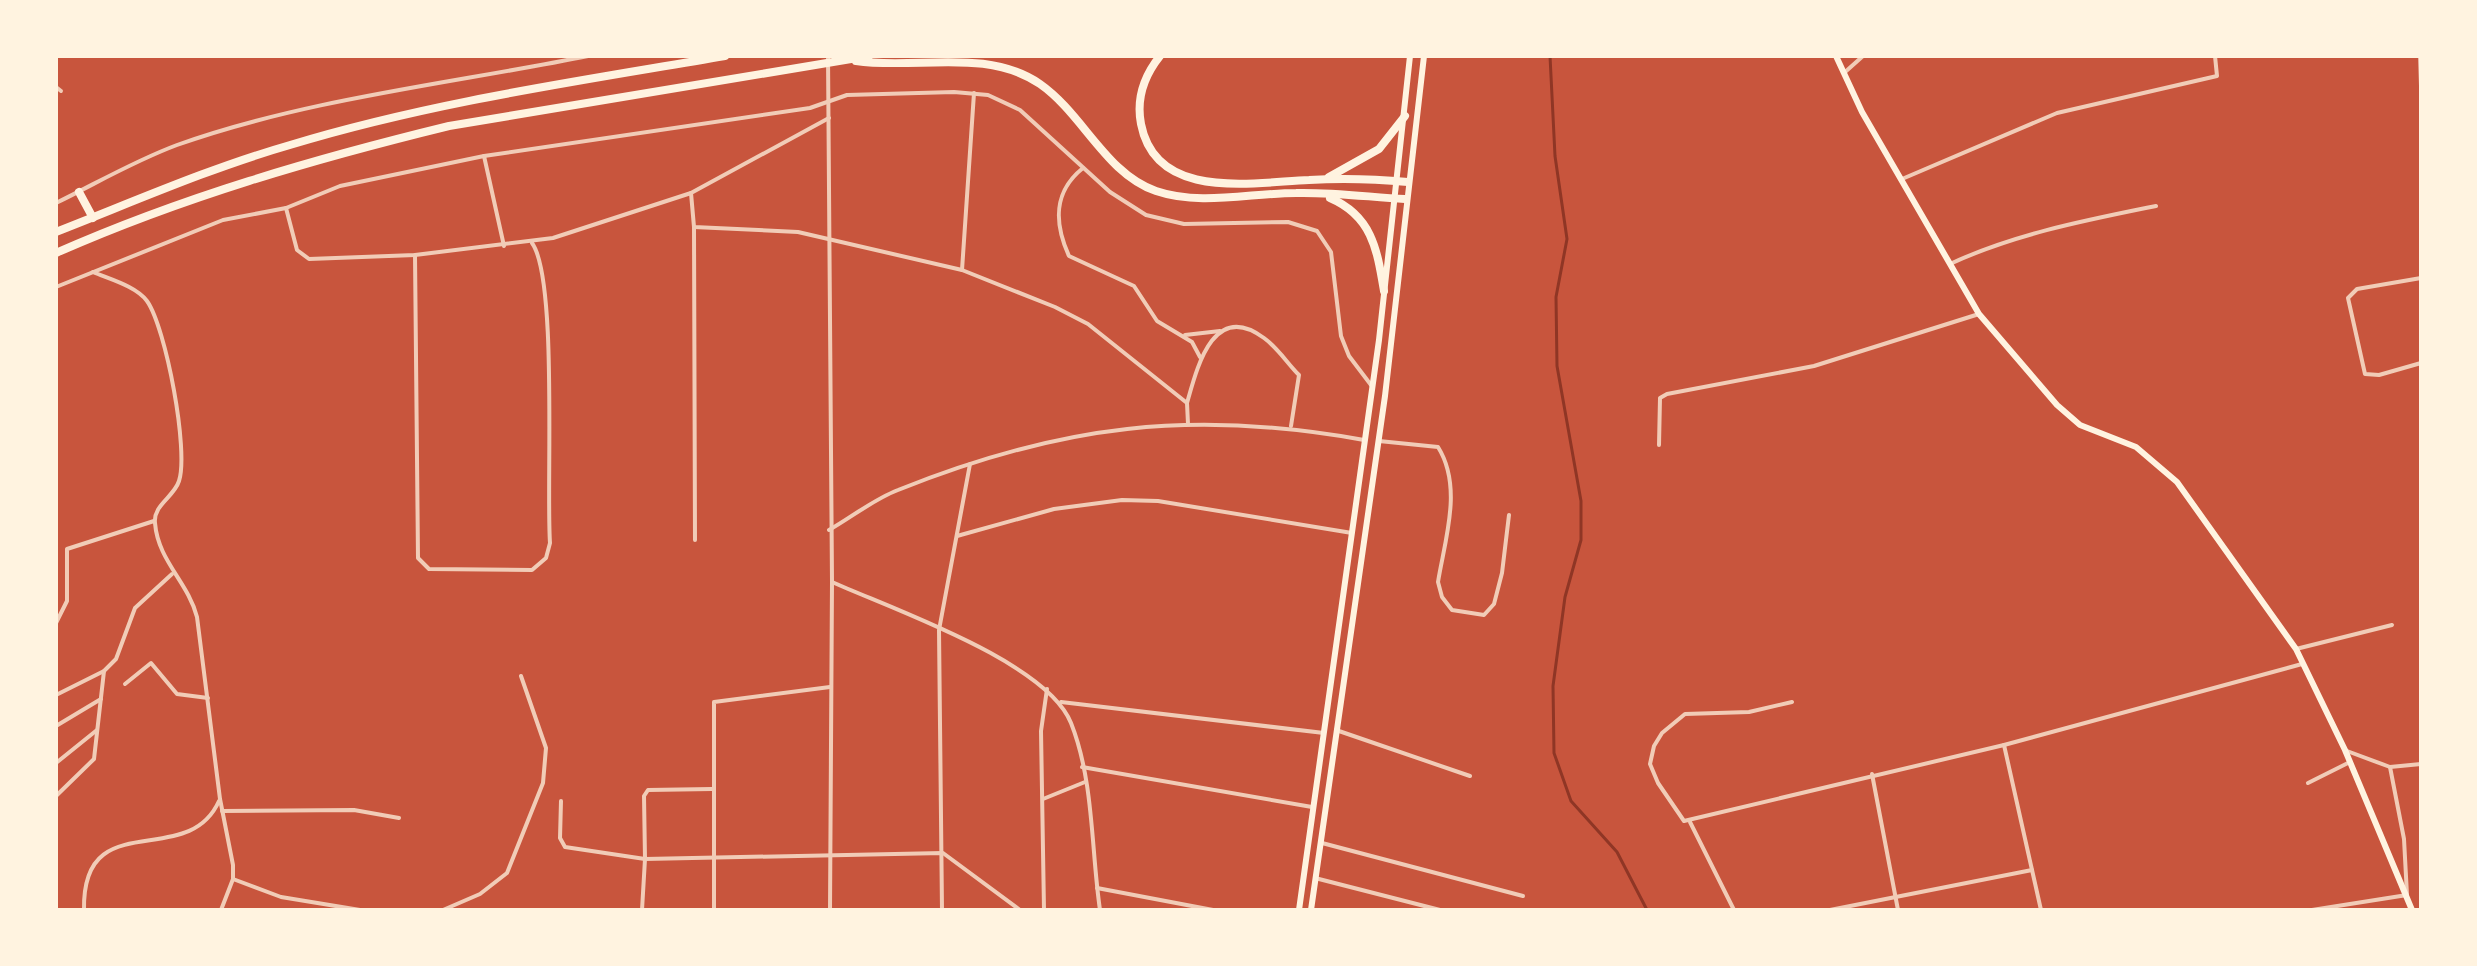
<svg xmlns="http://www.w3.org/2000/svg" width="2477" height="966" viewBox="0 0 2477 966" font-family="Bitter,serif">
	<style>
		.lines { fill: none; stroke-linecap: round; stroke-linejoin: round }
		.stream { stroke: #8f3625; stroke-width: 3 }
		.minor { stroke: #f1ccb7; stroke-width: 4 }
		.secondary { stroke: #fff3e0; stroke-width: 6 }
		.motorway { stroke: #fff3e0; stroke-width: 8 }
	</style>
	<rect width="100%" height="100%" fill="#c8553d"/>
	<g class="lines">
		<!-- stream -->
		<polyline class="stream" points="1550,56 1555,156 1567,239 1556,297 1557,366 1581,501 1581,540 1565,597 1553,686 1554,753 1571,801 1617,852 1647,910"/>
		<!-- minor -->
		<g class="minor">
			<polyline points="828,56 832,582 830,910"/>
			<polyline points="2420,56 2421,86"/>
			<polyline points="1844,73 1863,56"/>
			<polyline points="56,87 61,91"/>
			<polyline points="484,156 504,246"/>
			<path d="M1083 168C1053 192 1054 223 1069 256L1134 286 1157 321 1192 342 1200 357"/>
			<polyline points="1902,179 2057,113 2217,76 2215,56"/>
			<polyline points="691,193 694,227 798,232 962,270 1055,307 1088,324 1187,403 1188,424"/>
			<path d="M56 203C97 183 134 161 177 145 306 99 454 83 588 56"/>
			<polyline points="286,208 297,250 309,259 415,255 553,238 691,193 829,118"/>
			<polyline points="694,227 695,540"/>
			<path d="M415 255 418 558 429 569 532 570 546 558 550 543C546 486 558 279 532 243"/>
			<path d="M1950 264C2014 234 2087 220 2156 206"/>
			<polyline points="962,270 974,93"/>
			<path d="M93 272C109 279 136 286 147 301 166 328 189 451 179 481 174 497 153 505 155 523 158 561 188 582 197 617L220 799 233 865V879L221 910"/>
			<polyline points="2421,278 2357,289 2348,298 2365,374 2379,375 2421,363"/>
			<polyline points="56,287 223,220 286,208 340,186 484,156 810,108 847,95 954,92 988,95 1020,110 1110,192 1146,215 1184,224 1288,222 1317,231 1331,252 1341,336 1349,356 1371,385"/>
			<polyline points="1185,335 1220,331"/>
			<path d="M1187 403C1197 368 1213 300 1264 338 1278 348 1287 363 1299 375L1291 426"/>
			<path d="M1379 441 1438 447C1463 487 1445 539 1438 582L1442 597 1452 610 1484 615 1494 604 1502 573 1509 515"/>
			<polyline points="1659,445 1660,398 1667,394 1814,366 1979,314"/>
			<path d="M829 530C852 517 874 499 898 490 1060 425 1192 409 1364 440"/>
			<polyline points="957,536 1054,509 1122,500 1158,501 1352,533"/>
			<path d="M832 582C892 609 1047 662 1071 723 1094 781 1091 849 1100 910"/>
			<polyline points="56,623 67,601 67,549 154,521"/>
			<polyline points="2296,649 2392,625"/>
			<polyline points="125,684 151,663 177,694 208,698"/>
			<polyline points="56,695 104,671 116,659 135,608 172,574"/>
			<polyline points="1061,702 1324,733"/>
			<polyline points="1792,702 1749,712 1685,714 1662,733 1654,746 1650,764 1658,783 1684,821 2004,745 2302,664"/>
			<polyline points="56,726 101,699"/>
			<polyline points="1336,730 1470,776"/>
			<polyline points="2004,745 2041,910"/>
			<polyline points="2347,751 2390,767 2421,764"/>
			<polyline points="56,763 97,730"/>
			<polyline points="1082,767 1312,807"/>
			<polyline points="1872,774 1898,910"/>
			<polyline points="2308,783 2350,762"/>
			<polyline points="712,789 648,790 644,796 645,859 943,853 1020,910"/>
			<polyline points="56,796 94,759 104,671"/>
			<polyline points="1043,799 1085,782"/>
			<polyline points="561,801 560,838 565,847 645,859 642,910"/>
			<polyline points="222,811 354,810 399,818"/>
			<polyline points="1690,822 1734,910"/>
			<polyline points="1322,843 1523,896"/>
			<polyline points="1315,878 1440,910"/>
			<polyline points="233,879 281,897 360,910"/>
			<polyline points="1097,888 1213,910"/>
			<path d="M84 910C82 803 187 872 219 801"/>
			<polyline points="443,910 480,894 507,873 543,783 546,748 521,676"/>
			<polyline points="714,910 714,702 830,687"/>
			<polyline points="942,910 939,630 970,464"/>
			<polyline points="1044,910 1041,731 1047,689"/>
			<polyline points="1830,910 2032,870"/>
			<polyline points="2312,910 2407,895 2404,839 2390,767"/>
		</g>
		<!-- secondary -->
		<g class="secondary">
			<polyline points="1836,56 1862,112 1979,314 2057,405 2080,425 2136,447 2177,482 2296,649 2345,750 2412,910"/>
			<polyline points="1299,910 1379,340 1410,56"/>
			<polyline points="1311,910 1385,396 1424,56"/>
		</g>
		<!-- motorway -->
		<g class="motorway">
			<path d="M1160 56C1144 76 1136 98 1141 124 1156 202 1254 182 1309 180 1342 178 1375 179 1408 182"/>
			<path d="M856 61C916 70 986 47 1040 84 1083 114 1106 174 1156 191 1200 206 1250 193 1296 193 1331 192 1369 197 1405 199"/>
			<polyline points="1329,177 1379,149 1405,116"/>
			<polyline points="79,192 93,218"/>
			<path d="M1330 198C1372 216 1377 249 1384 291"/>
			<path d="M56 232C133 202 210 168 290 145 431 102 580 81 725 56"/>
			<path d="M56 253C183 197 314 159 449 126L869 56"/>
		</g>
	</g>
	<!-- border -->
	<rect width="2477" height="966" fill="none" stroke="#fff3e0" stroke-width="116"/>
</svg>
